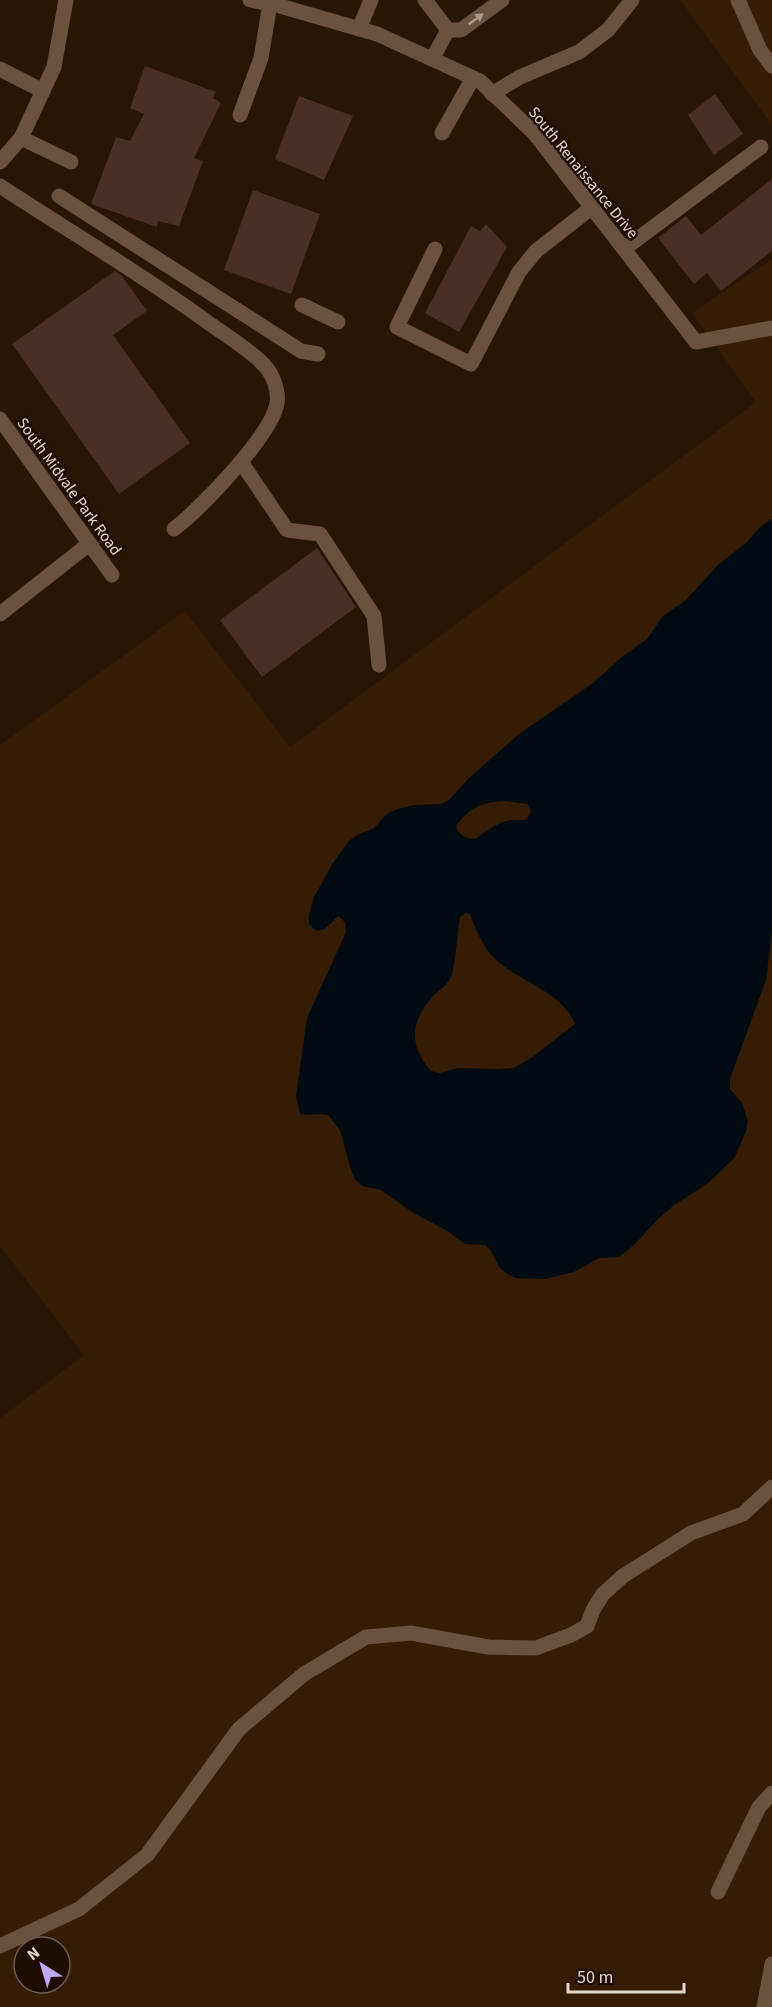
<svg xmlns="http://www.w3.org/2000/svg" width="772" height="2007" viewBox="0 0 772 2007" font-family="'Source Sans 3',sans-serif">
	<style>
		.built { fill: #361c05; fill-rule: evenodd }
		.water { fill: #010b11; fill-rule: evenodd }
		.building { fill: #4a2f25 }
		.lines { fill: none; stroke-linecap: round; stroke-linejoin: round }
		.minor { stroke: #6a523f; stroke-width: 15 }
		.oneway { fill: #ae9b8d }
		.labels { text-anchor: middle; stroke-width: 5; stroke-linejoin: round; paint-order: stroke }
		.street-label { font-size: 16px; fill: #e6d7cc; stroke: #1f0c00 }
	</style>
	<rect width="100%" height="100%" fill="#291504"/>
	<!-- built -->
	<g class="built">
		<polygon points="680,0 772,0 772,125"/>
		<path d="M772 259V2007H0V1418L84 1355 0 1246V745L185 611 290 747 756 402 692 313ZM24 1947H60V1983H24Z"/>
	</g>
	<!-- water -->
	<path class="water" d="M772 519V932L766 980 730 1079V1089L742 1103 748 1121 746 1131 735 1157 728 1164 707 1184 674 1205 659 1218 634 1245 619 1257 599 1258 574 1272 545 1279 516 1278 507 1274 500 1268 491 1251 485 1245 465 1244 449 1232 412 1212 381 1190 362 1186 355 1179 351 1170 340 1130 328 1115C318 1113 310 1116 300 1114L296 1096 307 1018 346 932 345 922 338 916 325 929 316 931 309 924V915L314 897 333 863 349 841 357 835 374 828 387 814 395 810 413 805 441 804 449 800 468 779 519 734 593 683 623 656 647 639 663 616 686 600 718 565 747 542 760 527ZM505 801 527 804 531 811 527 819C521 821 518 820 512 820 500 820 485 833 475 839 465 838 459 836 456 826 471 806 481 803 505 801ZM466 913 470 914C476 930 482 946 495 959 518 981 563 992 575 1024L531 1058 514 1068 496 1069 458 1068 440 1073 431 1071C409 1046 410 1022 432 997 438 990 447 986 451 977 456 964 457 933 460 917Z"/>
	<!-- building -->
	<g class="building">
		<polygon points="145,66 216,92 213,98 221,103 194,158 203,161 179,226 158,221 157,227 91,204 116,137 130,141 144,114 130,108"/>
		<polygon points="715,94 743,134 714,155 688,115"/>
		<polygon points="299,96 353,116 324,180 275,159"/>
		<polygon points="772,179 772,251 721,291 707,273 694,284 658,238 686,216 701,235"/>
		<polygon points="253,190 320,214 291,294 224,270"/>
		<polygon points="486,224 507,247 459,332 425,313 471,226 480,231"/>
		<polygon points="115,271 122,276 147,311 113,335 190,443 119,494 12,344"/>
		<polygon points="317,548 356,607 262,677 220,620"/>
	</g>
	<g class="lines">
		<!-- minor -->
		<g class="minor">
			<polyline points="250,0 280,6 377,34 480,81 534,133 696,342 772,328"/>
			<polyline points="425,0 448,30 432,59"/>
			<polyline points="738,0 760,50 772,66"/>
			<polyline points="359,29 371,0"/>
			<polyline points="448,30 461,30 502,0"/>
			<polyline points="0,69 43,91"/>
			<polyline points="492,94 520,77 579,52 608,30 632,0"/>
			<polyline points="240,115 261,58 270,4"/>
			<polyline points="442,133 473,78"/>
			<polyline points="21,138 71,162"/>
			<polyline points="0,162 21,138 54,67 66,0"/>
			<path d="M0 186C69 231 140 273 206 321 225 335 248 348 264 365 273 374 279 391 277 403 272 435 201 508 174 529"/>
			<polyline points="59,196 301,351 318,354"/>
			<polyline points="435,249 397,327 471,364 519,272 536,251 591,208"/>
			<polyline points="624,249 761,147"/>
			<polyline points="302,305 338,322"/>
			<polyline points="0,419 112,575"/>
			<polyline points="241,462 287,530 320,534 374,616 379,665"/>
			<polyline points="0,614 89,544"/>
			<polyline points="718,1892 759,1807 772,1793"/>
			<polyline points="0,1946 79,1909 147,1855 239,1729 304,1674 366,1637 411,1633 488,1647 536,1648 571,1635 587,1626 593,1610 603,1594 623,1576 691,1533 743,1514 772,1487"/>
			<polyline points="764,2007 772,1964"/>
		</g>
	</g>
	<!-- one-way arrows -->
	<defs><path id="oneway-solid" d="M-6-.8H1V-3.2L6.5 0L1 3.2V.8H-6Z" transform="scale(1.5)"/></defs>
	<use class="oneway" href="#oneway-solid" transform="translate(476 19) rotate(-36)"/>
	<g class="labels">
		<!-- street labels -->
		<g class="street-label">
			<text transform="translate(584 172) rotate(51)" y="6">South Renaissance Drive</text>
			<text transform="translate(70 486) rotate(54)" y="6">South Midvale Park Road</text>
		</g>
	</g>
	<!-- north arrow -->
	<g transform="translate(42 1965) rotate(323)"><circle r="28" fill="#1f0c00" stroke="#6f5d52" stroke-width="1.5"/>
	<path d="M0-4.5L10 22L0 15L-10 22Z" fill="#bcaaf6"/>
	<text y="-9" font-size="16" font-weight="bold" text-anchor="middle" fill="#e6d7cc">N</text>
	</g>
	<!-- scale -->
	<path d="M568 1983v9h116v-9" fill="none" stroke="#e6d7cc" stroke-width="3"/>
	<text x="577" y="1983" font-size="18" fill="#e6d7cc" stroke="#1f0c00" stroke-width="4.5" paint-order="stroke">50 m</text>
</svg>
